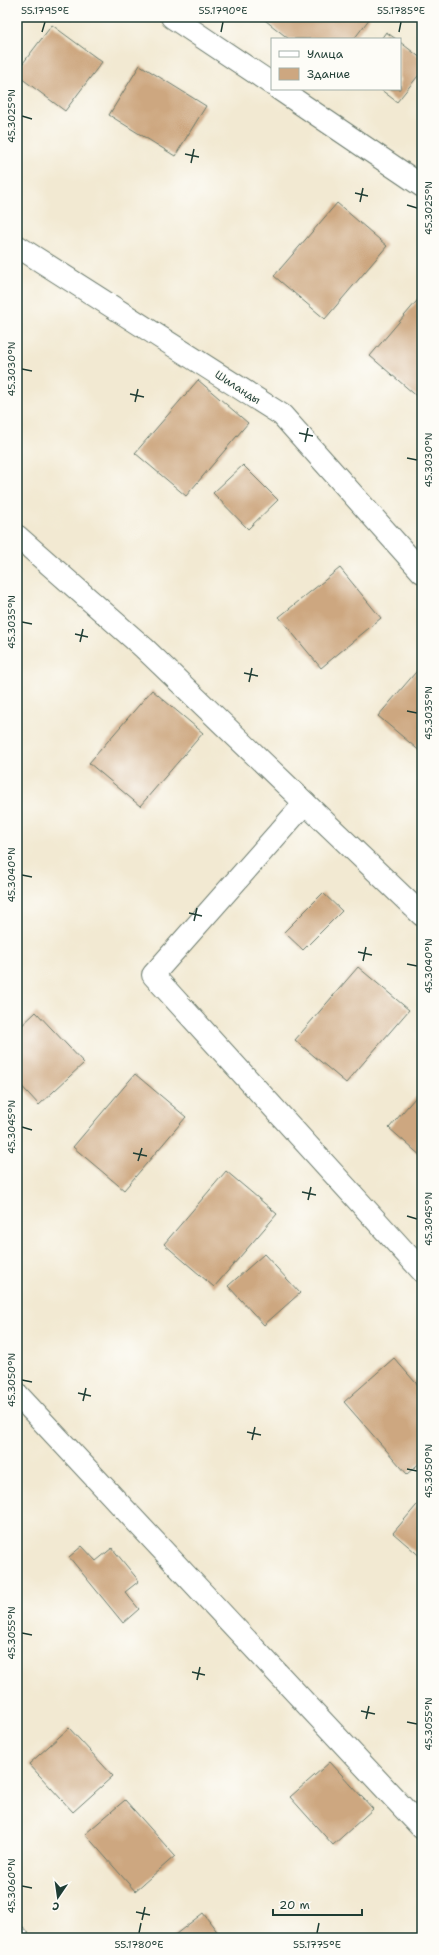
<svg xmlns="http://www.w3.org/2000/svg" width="439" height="1955" viewBox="0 0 439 1955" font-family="'Shantell Sans',sans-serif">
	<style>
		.building { fill: #cda780 }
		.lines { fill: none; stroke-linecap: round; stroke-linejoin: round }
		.minor-casing { stroke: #69796b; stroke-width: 24 }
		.minor { stroke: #fff; stroke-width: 22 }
		.ticks { fill: none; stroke: #1f3d34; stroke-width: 1.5 }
		.labels { text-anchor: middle; stroke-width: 3; stroke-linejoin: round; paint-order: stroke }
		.street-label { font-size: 11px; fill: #1f3d34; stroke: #fdfcf7 }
		.neatline { fill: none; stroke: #1f3d34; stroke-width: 1.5 }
		.ticks-label { font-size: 10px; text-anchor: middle; fill: #1f3d34 }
	</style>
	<rect width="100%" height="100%" fill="#fdfcf7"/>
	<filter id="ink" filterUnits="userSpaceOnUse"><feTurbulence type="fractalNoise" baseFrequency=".025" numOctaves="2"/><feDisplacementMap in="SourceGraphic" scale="8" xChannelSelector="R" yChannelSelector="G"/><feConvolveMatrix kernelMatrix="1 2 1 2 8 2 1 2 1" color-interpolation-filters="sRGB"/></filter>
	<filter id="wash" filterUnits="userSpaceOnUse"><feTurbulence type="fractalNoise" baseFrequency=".012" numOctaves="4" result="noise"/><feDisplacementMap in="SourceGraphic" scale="16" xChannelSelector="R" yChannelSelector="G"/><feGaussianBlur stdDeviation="0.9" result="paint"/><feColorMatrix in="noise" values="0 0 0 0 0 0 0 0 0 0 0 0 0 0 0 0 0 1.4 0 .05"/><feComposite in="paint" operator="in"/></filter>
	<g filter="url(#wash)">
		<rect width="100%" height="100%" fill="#f2e9d2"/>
		<g id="blocks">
			<!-- building -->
			<g class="building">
				<polygon points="261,17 369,17 370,18 354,39 289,39"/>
				<polygon points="52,25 102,62 65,111 17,75 17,71"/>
				<polygon points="386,32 396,39 381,39"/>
				<polygon points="400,42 422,59 422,71 397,102 380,89 400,89"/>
				<polygon points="140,65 206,106 175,156 109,115"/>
				<polygon points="337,203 387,246 325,319 274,276"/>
				<polygon points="422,295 422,397 420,399 370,356"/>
				<polygon points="198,380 248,423 186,496 135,453"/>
				<polygon points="243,465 278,500 248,529 213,493"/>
				<polygon points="340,568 381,618 321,668 279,617"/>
				<polygon points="422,665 422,753 378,716"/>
				<polygon points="152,690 203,733 140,806 89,763"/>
				<polygon points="323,893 342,911 303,950 284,932"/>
				<polygon points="358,967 409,1010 346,1083 295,1040"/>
				<polygon points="36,1012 84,1063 39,1105 17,1081 17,1030"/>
				<polygon points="135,1074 186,1117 124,1190 73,1147"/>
				<polygon points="422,1090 422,1157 389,1128"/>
				<polygon points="226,1171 277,1214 214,1287 164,1244"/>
				<polygon points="264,1254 300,1293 264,1325 228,1286"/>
				<polygon points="394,1358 422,1390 422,1461 407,1474 344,1402"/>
				<polygon points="422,1499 422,1558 393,1533"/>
				<polygon points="82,1546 96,1561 112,1548 139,1581 125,1592 139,1609 123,1623 69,1557"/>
				<polygon points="69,1728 113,1776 73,1812 29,1764"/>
				<polygon points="330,1762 373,1809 333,1845 290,1797"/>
				<polygon points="125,1800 175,1856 135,1891 85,1834"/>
				<polygon points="203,1913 222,1938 171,1938"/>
			</g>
		</g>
	</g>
	<g filter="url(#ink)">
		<use href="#blocks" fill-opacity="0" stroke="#69796b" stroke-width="1"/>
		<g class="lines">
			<!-- minor casing -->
			<g class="minor-casing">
				<g id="minor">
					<polyline points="172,17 272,84"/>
					<polyline points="279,89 422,186"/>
					<polyline points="17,246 282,415 422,572"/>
					<polyline points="17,536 144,648 305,803 153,975 422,1271"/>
					<polyline points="305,803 422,915"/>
					<polyline points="17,1394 422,1828"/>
					<polyline points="17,1937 18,1938"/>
				</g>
			</g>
			<!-- minor -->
			<use href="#minor" class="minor"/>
		</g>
	</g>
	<!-- ticks -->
	<path class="ticks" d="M42 32 45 22M221 32 223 22M399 32 401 22M22 116 32 119M185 154 199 157M191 163 194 149M355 193 368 196M360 202 363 188M407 205 417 208M22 369 32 371M130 394 144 397M135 402 138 389M299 433 313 436M305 442 308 428M407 458 417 460M22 622 32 624M75 634 88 637M80 642 83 629M244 673 258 676M249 682 252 668M407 711 417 713M22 875 32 877M189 913 202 916M194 921 197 908M358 952 372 955M363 961 366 947M407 964 417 966M22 1127 32 1130M133 1153 147 1156M138 1161 142 1148M302 1192 316 1195M308 1200 311 1187M407 1216 417 1219M22 1380 32 1382M78 1393 91 1396M83 1401 86 1388M247 1432 261 1435M252 1440 255 1427M407 1469 417 1471M22 1633 32 1635M192 1672 205 1675M197 1680 200 1667M361 1711 375 1714M366 1719 369 1706M407 1722 417 1724M22 1886 32 1888M136 1912 150 1915M142 1920 145 1907M139 1933 141 1923M317 1933 319 1923"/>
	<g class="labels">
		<!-- street labels -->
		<g class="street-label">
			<text transform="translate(238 387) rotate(33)" y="4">Шиланды</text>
		</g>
	</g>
	<!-- margin -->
	<rect width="439" height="1955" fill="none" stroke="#fdfcf7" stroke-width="44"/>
	<!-- legend -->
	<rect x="271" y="38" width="130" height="52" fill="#fdfcf7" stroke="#a4b0a9"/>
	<rect x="279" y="51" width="20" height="6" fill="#ffffff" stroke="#a4b0a9"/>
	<text x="307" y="58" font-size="12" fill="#1f3d34">Улица</text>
	<rect x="279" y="68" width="20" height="12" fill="#cda780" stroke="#a4b0a9"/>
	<text x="307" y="78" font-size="12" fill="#1f3d34">Здание</text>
	<!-- north arrow -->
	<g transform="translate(58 1897) rotate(193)" stroke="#fdfcf7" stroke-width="3" paint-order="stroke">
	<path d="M0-3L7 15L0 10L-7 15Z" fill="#1f3d34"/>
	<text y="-6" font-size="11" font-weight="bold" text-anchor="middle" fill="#1f3d34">С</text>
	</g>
	<!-- scale -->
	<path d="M273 1909v6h89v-6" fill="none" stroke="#1f3d34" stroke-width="2"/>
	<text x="279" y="1909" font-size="12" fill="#1f3d34" stroke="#fdfcf7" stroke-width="3" paint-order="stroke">20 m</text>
	<rect x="22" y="22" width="395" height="1911" class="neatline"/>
	<g class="ticks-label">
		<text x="45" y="14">55.1795°E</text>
		<text x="223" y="14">55.1790°E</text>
		<text x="401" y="14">55.1785°E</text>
		<text transform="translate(11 116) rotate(-90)" y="4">45.3025°N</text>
		<text transform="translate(428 208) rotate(-90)" y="4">45.3025°N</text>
		<text transform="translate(11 369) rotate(-90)" y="4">45.3030°N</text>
		<text transform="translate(428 460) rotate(-90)" y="4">45.3030°N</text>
		<text transform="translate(11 622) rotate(-90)" y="4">45.3035°N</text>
		<text transform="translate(428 713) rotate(-90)" y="4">45.3035°N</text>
		<text transform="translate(11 875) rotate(-90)" y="4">45.3040°N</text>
		<text transform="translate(428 966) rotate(-90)" y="4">45.3040°N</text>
		<text transform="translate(11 1127) rotate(-90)" y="4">45.3045°N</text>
		<text transform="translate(428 1219) rotate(-90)" y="4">45.3045°N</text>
		<text transform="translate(11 1380) rotate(-90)" y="4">45.3050°N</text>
		<text transform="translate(428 1471) rotate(-90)" y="4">45.3050°N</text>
		<text transform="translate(11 1633) rotate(-90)" y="4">45.3055°N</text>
		<text transform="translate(428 1724) rotate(-90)" y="4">45.3055°N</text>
		<text transform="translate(11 1886) rotate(-90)" y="4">45.3060°N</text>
		<text x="139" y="1948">55.1780°E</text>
		<text x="317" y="1948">55.1775°E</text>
	</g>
</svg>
